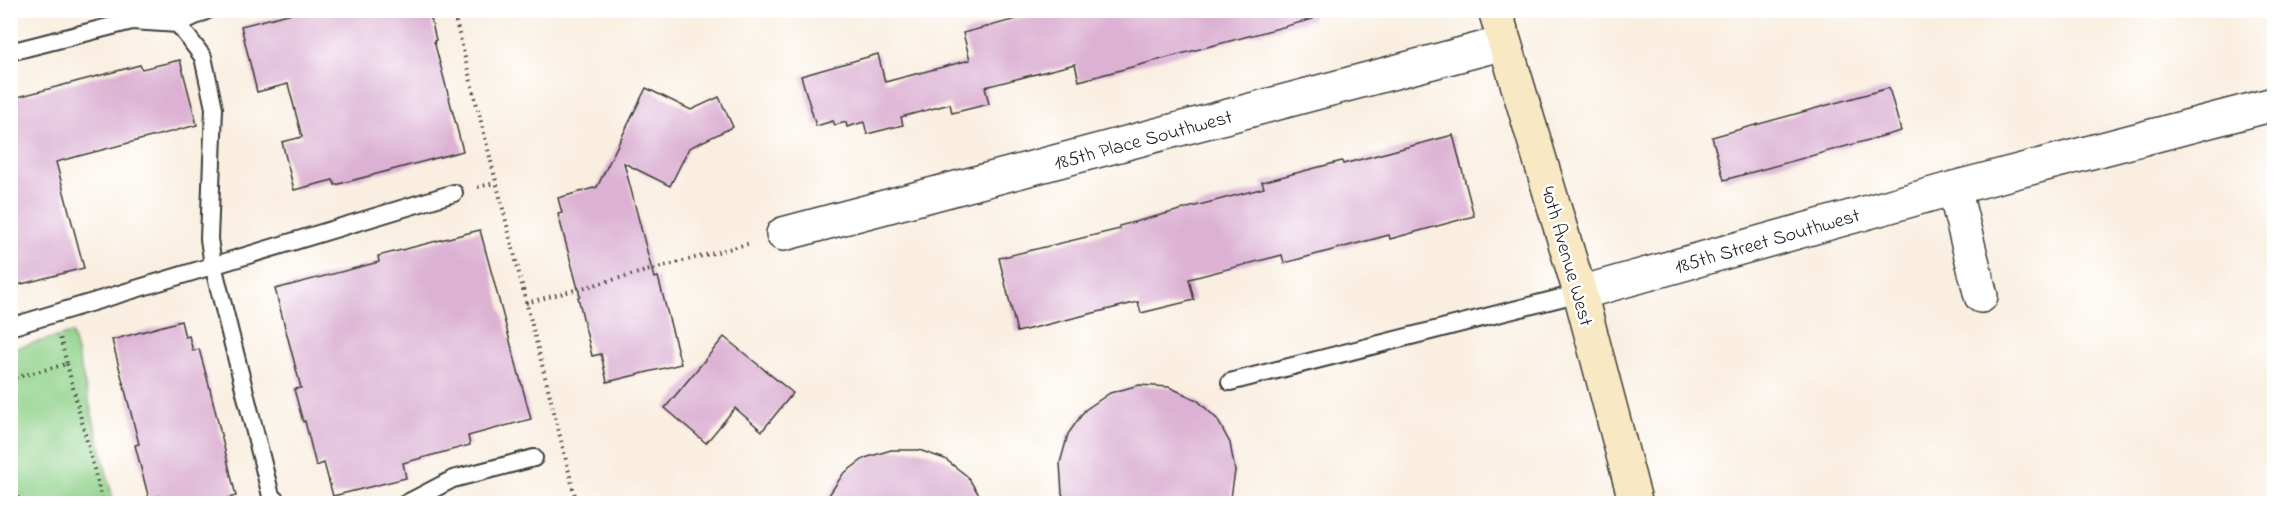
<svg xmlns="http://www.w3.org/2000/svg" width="2285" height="514" viewBox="0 0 2285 514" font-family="'Indie Flower',sans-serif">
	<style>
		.green { fill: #8ed088; stroke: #557652; stroke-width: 1.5 }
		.building { fill: #dcb1d3 }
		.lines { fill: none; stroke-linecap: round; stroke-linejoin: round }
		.lane-casing { stroke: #3d3c39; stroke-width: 20 }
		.street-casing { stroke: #3d3c39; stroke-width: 36 }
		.secondary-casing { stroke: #3d3c39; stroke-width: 36 }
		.path { stroke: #3d3c39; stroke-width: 4; stroke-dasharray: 1.5 4.5; stroke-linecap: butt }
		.lane { stroke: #fff; stroke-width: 16 }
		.street { stroke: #fff; stroke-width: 33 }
		.secondary { stroke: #f8e8c3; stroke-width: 33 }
		.labels { text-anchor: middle; stroke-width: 5; stroke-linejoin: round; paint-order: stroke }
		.street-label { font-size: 20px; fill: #1c1c1c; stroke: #fff }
	</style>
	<rect width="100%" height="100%" fill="#fff"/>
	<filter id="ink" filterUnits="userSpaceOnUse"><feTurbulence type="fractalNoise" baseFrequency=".0167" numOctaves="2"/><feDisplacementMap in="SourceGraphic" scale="12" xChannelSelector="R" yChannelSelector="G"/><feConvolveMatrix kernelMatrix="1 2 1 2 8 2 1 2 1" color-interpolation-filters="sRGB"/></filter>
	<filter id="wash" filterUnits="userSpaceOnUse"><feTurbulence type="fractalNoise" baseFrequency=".008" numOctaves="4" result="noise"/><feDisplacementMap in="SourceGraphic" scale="24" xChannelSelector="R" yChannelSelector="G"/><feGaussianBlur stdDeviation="1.35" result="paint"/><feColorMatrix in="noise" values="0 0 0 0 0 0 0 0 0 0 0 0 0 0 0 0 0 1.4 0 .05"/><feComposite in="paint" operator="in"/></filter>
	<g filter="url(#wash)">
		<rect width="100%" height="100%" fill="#f9eee0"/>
		<!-- green -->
		<polygon class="green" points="72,333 114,503 11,503 11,349"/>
		<g id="blocks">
			<!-- building -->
			<g class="building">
				<polygon points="304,10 429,10 436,40 434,41 463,151 335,185 333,180 294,190 282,142 302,137 288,84 257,92 241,26"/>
				<polygon points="1051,10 1312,10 1313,19 1079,81 1075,64 985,87 989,104 952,113 950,104 901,117 903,125 867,134 864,122 847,127 846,122 835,125 833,121 816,126 801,76 878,54 885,82 904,77 970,60 963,33"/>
				<polygon points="180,60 197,125 56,162 84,268 10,287 10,99 140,65 142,69"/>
				<polygon points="646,88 691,110 719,97 733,127 689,148 670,186 624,163 654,278 658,277 681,364 607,382 601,354 592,356 578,297 580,296 558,214 562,213 558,198 597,187"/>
				<polygon points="1889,88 1901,131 1724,180 1712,137"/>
				<polygon points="1453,135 1474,216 1390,239 1389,235 1284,263 1282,255 1189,279 1194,300 1141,313 1138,302 1017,332 999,258 1120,229 1119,226 1264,188 1262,182 1342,161 1343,164"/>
				<polygon points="480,230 531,419 468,436 470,445 403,463 406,478 333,496 324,463 316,466 305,421 303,422 294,389 301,388 275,289 379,262 378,256"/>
				<polygon points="181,321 185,337 189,336 193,351 199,349 209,385 236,496 228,498 229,504 161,504 159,496 149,499 135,445 139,444 112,340"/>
				<polygon points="724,337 793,393 762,431 735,408 706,443 665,408"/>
				<polygon points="1139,385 1169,387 1197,400 1217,419 1230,443 1235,471 1230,504 1066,504 1062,493 1060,463 1068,434 1085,410 1110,393"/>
				<polygon points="891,450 919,450 945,459 967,476 985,504 823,504 843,474 865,458"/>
			</g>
		</g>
	</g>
	<g filter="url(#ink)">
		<use href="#blocks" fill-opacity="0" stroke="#3d3c39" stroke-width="1.5"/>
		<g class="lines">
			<!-- lane casing -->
			<g class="lane-casing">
				<g id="lane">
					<polyline points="178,24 203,57 214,108 209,239 213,265 271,496 280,504"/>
					<polyline points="10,52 132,21 178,24 208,10"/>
					<polyline points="10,327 454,193"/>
					<polyline points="1230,382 1580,293"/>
					<polyline points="405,504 453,479 534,458"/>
				</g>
			</g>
			<!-- street casing -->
			<g class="street-casing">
				<g id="street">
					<polyline points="1954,188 1981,296"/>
					<polyline points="783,234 1504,43"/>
					<polyline points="1580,293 1954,188 2274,104"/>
				</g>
			</g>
			<!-- secondary casing -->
			<g class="secondary-casing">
				<polyline id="secondary" points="1495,10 1580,293 1636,504"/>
			</g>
			<!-- path -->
			<g class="path">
				<polyline points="453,10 577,504"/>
				<polyline points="478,187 495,183"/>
				<polyline points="526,303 751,243"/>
				<polyline points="67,364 103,504"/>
				<polyline points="10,379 67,364 60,337"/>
				<polyline points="10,480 20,504"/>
			</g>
			<!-- lane -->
			<use href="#lane" class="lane"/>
			<!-- street -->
			<use href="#street" class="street"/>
			<!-- secondary -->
			<use href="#secondary" class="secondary"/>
		</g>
	</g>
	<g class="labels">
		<!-- street labels -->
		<g class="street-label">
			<text transform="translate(1143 139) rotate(-15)" y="7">185th Place Southwest</text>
			<text transform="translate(1767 240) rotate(-16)" y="7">185th Street Southwest</text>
			<text transform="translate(1568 256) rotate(74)" y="7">40th Avenue West</text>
		</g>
	</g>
	<!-- margin -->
	<rect width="2285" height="514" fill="none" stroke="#fff" stroke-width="36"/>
</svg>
